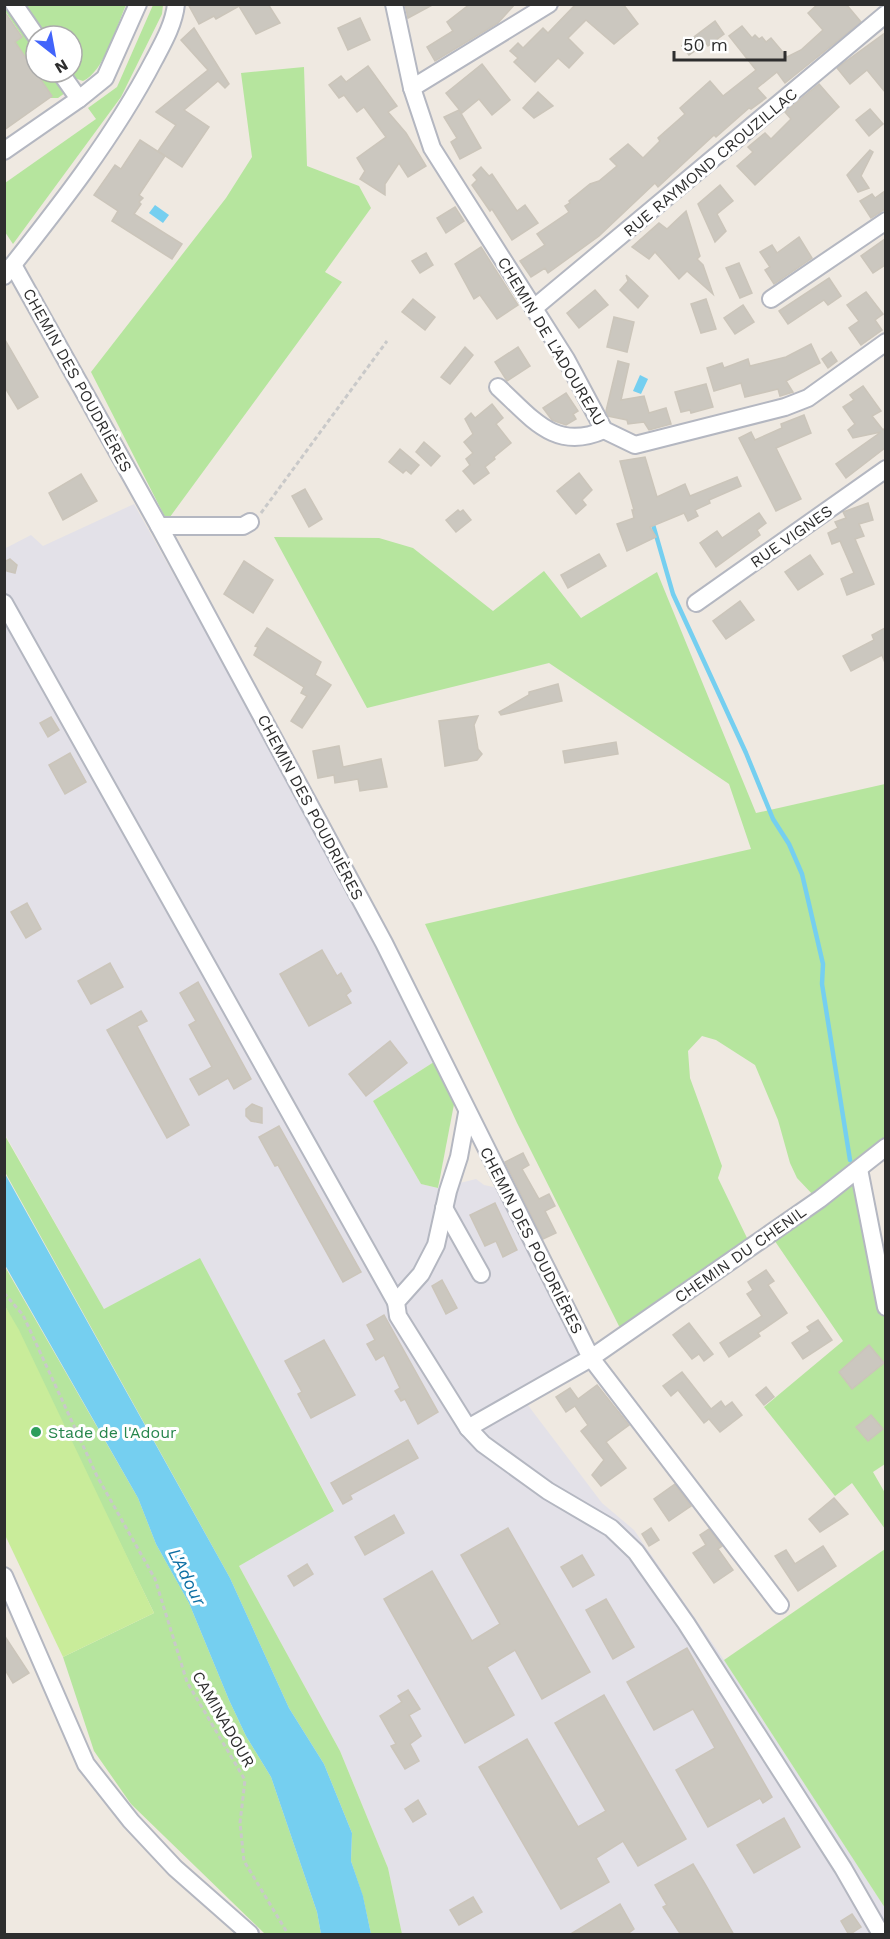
<svg xmlns="http://www.w3.org/2000/svg" width="890" height="1939" viewBox="0 0 890 1939" font-family="'Work Sans',sans-serif">
	<style>
		.industrial { fill: #e3e1e8 }
		.green { fill: #b6e59e }
		.pitch { fill: #c9ec9a }
		.water { fill: #75cff0 }
		.lines { fill: none; stroke-linecap: round; stroke-linejoin: round }
		.stream { stroke: #75cff0; stroke-width: 4.5 }
		.building { fill: #cbc7bf; stroke: #cbc5ba; stroke-width: 1.5 }
		.minor-casing { stroke: #b4b7c1; stroke-width: 20 }
		.path { stroke: #c9c9c9; stroke-width: 3; stroke-dasharray: 4.5 3; stroke-linecap: butt }
		.minor { stroke: #fff; stroke-width: 16 }
		.leisure-dot { fill: #2e9e5b; stroke: #fff; stroke-width: 2 }
		.labels { text-anchor: middle; stroke-width: 6; stroke-linejoin: round; paint-order: stroke }
		.street-label { font-size: 16px; fill: #2e2e2e; stroke: #fff }
		.leisure-label { font-size: 16px; fill: #27864d; stroke: #fff; text-anchor: start }
		.water-label { font-size: 18px; font-style: italic; fill: #0d6fa3; stroke: #fff }
	</style>
	<rect width="100%" height="100%" fill="#efe9e1"/>
	<!-- industrial -->
	<polygon class="industrial" points="134,504 306,811 437,1060 373,1101 421,1184 455,1192 460,1183 476,1179 484,1185 498,1188 582,1354 518,1392 602,1503 634,1530 724,1660 885,1908 885,1934 402,1934 388,1868 340,1751 239,1566 334,1510 200,1259 104,1309 5,1134 4,549 31,535 43,546"/>
	<!-- green -->
	<g class="green">
		<polygon points="4,5 8,5 36,45 36,72 54,72 65,93 58,98 49,98 52,96 15,42 22,36 5,11"/>
		<path d="M22 5H126C117 25 104 72 83 81L74 78 69 72H72V36H44Z"/>
		<polygon points="153,5 163,5 162,14 121,97 13,244 5,232 5,183 96,119 88,108 117,87"/>
		<polygon points="304,67 307,166 359,186 371,208 325,272 342,282 167,521 91,372 226,198 252,157 241,73"/>
		<polygon points="274,537 379,538 413,548 493,611 544,571 581,618 657,572 756,813 885,784 885,1140 860,1160 885,1294 885,1464 873,1472 885,1493 885,1529 852,1483 835,1496 764,1407 843,1341 766,1228 814,1196 797,1178 790,1163 778,1120 755,1065 716,1040 702,1036 688,1051 690,1078 722,1166 718,1178 748,1240 621,1330 517,1123 425,924 751,849 729,784 549,663 367,708"/>
		<polygon points="437,1060 455,1099 438,1188 421,1184 373,1101"/>
		<polygon points="4,1134 104,1309 200,1258 334,1511 239,1566 340,1751 388,1868 402,1934 371,1934 363,1897 351,1861 352,1833 324,1764 289,1708 230,1578 5,1172"/>
		<polygon points="4,1265 138,1498 156,1544 189,1603 229,1700 246,1736 271,1777 317,1912 321,1934 265,1934 131,1804 94,1751 63,1657 154,1613 5,1306"/>
		<polygon points="885,1549 885,1908 724,1660"/>
	</g>
	<!-- pitch -->
	<polygon class="pitch" points="5,1306 19,1330 154,1613 63,1657 5,1535"/>
	<!-- water -->
	<g class="water">
		<polygon points="155,205 169,215 163,223 149,213"/>
		<polygon points="640,375 648,379 641,394 633,391"/>
		<polygon points="4,1172 230,1578 289,1708 324,1764 352,1833 351,1861 363,1896 371,1934 321,1934 317,1912 271,1777 246,1736 229,1700 189,1603 156,1544 138,1498 5,1265"/>
	</g>
	<g class="lines">
		<!-- stream -->
		<polyline class="stream" points="652,521 673,594 746,753 773,819 789,844 802,874 823,964 822,984 850,1160"/>
	</g>
	<!-- building -->
	<g class="building">
		<polygon points="188,4 268,4 280,23 256,34 239,6 216,19 214,16 199,24"/>
		<polygon points="405,4 434,4 408,18"/>
		<polygon points="470,4 515,4 498,23 435,61 427,47 453,31 447,22"/>
		<polygon points="576,4 623,4 638,24 614,44 586,20 568,38 583,53 569,68 558,58 535,82 514,62 518,58 510,51 518,43 523,48 543,28 548,33"/>
		<polygon points="818,4 846,4 861,22 785,83 777,72 757,88 766,98 751,109 749,108 716,137 714,135 658,187 655,183 599,236 548,273 545,268 531,277 520,261 545,245 537,234 569,212 565,206 570,203 569,201 590,184 599,181 617,166 610,159 628,144 643,158 660,141 658,138 685,114 680,108 710,81 723,96 756,70 729,36 742,26 752,38 755,35 759,39 762,37 766,42 771,38 787,57 801,50 823,30 808,13"/>
		<polygon points="4,11 22,37 15,42 52,96 4,130"/>
		<polygon points="360,18 370,40 348,50 338,28"/>
		<polygon points="715,21 724,34 708,46 706,43 689,55 682,46"/>
		<polygon points="194,28 229,84 225,88 218,81 184,110 209,127 182,167 158,151 176,125 156,112 208,70 181,40"/>
		<polygon points="885,33 885,92 867,70 850,84 837,68"/>
		<polygon points="482,64 510,100 492,115 479,99 462,113 446,93"/>
		<polygon points="368,66 397,106 388,112 406,133 426,166 408,177 399,163 385,184 385,195 360,179 365,171 357,158 386,137 364,107 357,112 344,95 339,98 329,85 341,76 346,82"/>
		<polygon points="819,84 839,107 755,185 737,166 753,152 748,147 765,133 771,139 791,119 785,112"/>
		<polygon points="538,92 553,106 534,118 523,108"/>
		<polygon points="870,109 883,124 869,136 856,120"/>
		<polygon points="459,110 481,148 460,159 451,142 457,138 444,117"/>
		<polygon points="140,140 165,156 139,195 143,198 139,202 141,204 134,214 182,244 172,259 112,221 118,211 94,195 115,165 121,169"/>
		<polygon points="870,150 873,152 861,176 869,188 858,192 847,175"/>
		<polygon points="481,167 489,176 492,174 517,211 525,205 538,223 512,240 492,209 490,211 472,185 477,180 473,175"/>
		<polygon points="720,185 733,201 717,214 726,231 715,242 698,204"/>
		<polygon points="885,191 885,209 871,218 860,201 872,194 875,198"/>
		<polygon points="455,207 464,221 446,233 437,218"/>
		<polygon points="686,211 700,256 697,259 703,265 713,294 687,271 679,279 655,252 649,259 632,247 659,223 667,229"/>
		<polygon points="799,237 812,258 774,284 765,270 770,267 760,252 772,245 777,253"/>
		<polygon points="885,239 885,265 873,273 861,256"/>
		<polygon points="481,247 518,305 497,319 480,295 474,299 455,264"/>
		<polygon points="426,253 433,265 420,273 412,261"/>
		<polygon points="739,263 752,293 740,298 726,268"/>
		<polygon points="626,275 648,296 638,308 620,290 628,281"/>
		<polygon points="829,278 841,296 828,305 824,300 788,324 779,311"/>
		<polygon points="595,290 608,305 579,328 567,313"/>
		<polygon points="866,292 883,314 875,320 882,330 861,345 849,328 859,321 847,305"/>
		<polygon points="413,299 435,317 425,330 402,312"/>
		<polygon points="706,299 716,329 701,333 691,304"/>
		<polygon points="743,305 754,322 735,334 724,318"/>
		<polygon points="614,317 634,322 627,352 607,347"/>
		<polygon points="4,338 38,397 18,409 4,386"/>
		<polygon points="811,344 820,363 786,381 793,392 780,396 778,389 745,397 741,383 714,391 707,368 722,363 724,368 748,359 750,366 786,357"/>
		<polygon points="465,347 473,355 450,384 441,377"/>
		<polygon points="518,347 530,366 507,381 495,362"/>
		<polygon points="831,352 837,361 828,368 822,359"/>
		<polygon points="618,361 629,364 621,400 644,396 649,413 666,408 671,424 649,430 644,422 628,424 627,420 608,416 606,411"/>
		<polygon points="706,384 713,407 691,413 690,410 681,412 675,392"/>
		<polygon points="863,386 881,411 872,416 883,430 885,428 885,448 846,478 836,464 881,432 853,438 848,430 855,424 843,407 854,400 850,395"/>
		<polygon points="566,393 578,411 573,414 576,419 566,425 552,420 543,408"/>
		<polygon points="492,404 503,418 496,424 511,443 494,457 495,459 485,467 489,473 474,484 463,471 470,465 466,459 473,453 464,442 473,434 465,419 471,413 475,418"/>
		<polygon points="804,415 811,433 776,448 801,499 776,511 739,438 751,432 755,440 782,428 781,424"/>
		<polygon points="424,442 440,456 431,466 416,452"/>
		<polygon points="400,449 419,465 411,474 406,470 403,473 389,462"/>
		<polygon points="645,457 657,497 685,484 690,496 737,477 741,486 709,500 710,503 695,510 698,516 688,521 684,513 650,527 656,537 627,551 617,524 634,518 632,510 634,510 620,461"/>
		<polygon points="579,473 592,490 582,500 586,505 576,514 557,491"/>
		<polygon points="81,474 97,501 63,520 49,493"/>
		<polygon points="305,489 322,519 309,527 292,496"/>
		<polygon points="868,503 873,520 859,524 864,536 855,539 874,584 847,595 841,579 854,573 840,541 832,544 828,533 838,528 835,522 846,518 843,512"/>
		<polygon points="458,510 460,512 463,510 471,520 456,532 446,520"/>
		<polygon points="759,513 766,523 757,530 760,535 716,567 700,543 717,531 722,538"/>
		<polygon points="599,554 606,566 568,588 561,575"/>
		<polygon points="810,555 823,574 798,590 785,572"/>
		<polygon points="10,559 17,565 15,573 7,571 4,567 4,562"/>
		<polygon points="244,561 273,580 253,613 224,594"/>
		<polygon points="740,601 754,620 726,639 713,621"/>
		<polygon points="267,628 321,662 315,675 331,685 302,728 291,721 307,696 301,693 304,687 254,655 258,647 255,646"/>
		<polygon points="885,628 885,663 882,655 851,671 843,656 874,640 872,635"/>
		<polygon points="558,684 562,701 501,715 499,712 529,695 529,692"/>
		<polygon points="478,716 474,725 478,749 482,754 477,760 445,766 439,721"/>
		<polygon points="51,717 59,730 48,737 40,723"/>
		<polygon points="616,742 618,754 565,763 563,751"/>
		<polygon points="339,746 343,767 381,759 387,787 360,791 358,779 335,783 334,775 318,778 313,751"/>
		<polygon points="70,753 86,782 65,794 49,765"/>
		<polygon points="27,903 41,929 26,938 11,912"/>
		<polygon points="322,950 337,976 341,973 351,991 346,995 351,1003 309,1026 280,974"/>
		<polygon points="110,963 123,987 91,1004 78,981"/>
		<polygon points="198,982 251,1079 234,1089 228,1078 199,1095 190,1079 212,1067 189,1025 196,1021 180,993"/>
		<polygon points="141,1011 147,1021 137,1026 189,1125 167,1138 107,1030"/>
		<polygon points="390,1041 407,1063 366,1096 349,1074"/>
		<polygon points="252,1104 262,1108 262,1123 251,1121 246,1116 246,1109"/>
		<polygon points="279,1126 361,1272 343,1282 278,1165 275,1166 259,1137"/>
		<polygon points="523,1153 529,1165 522,1169 539,1199 549,1194 555,1206 545,1211 556,1233 543,1239 505,1162"/>
		<polygon points="495,1203 517,1250 503,1257 496,1241 485,1246 470,1215"/>
		<polygon points="766,1270 774,1281 768,1285 787,1313 758,1333 760,1336 729,1357 720,1343 762,1316 747,1294 753,1290 748,1282"/>
		<polygon points="442,1280 457,1308 446,1314 432,1286"/>
		<polygon points="384,1315 438,1412 418,1424 405,1399 401,1401 395,1391 400,1388 384,1355 376,1360 367,1344 375,1340 367,1325"/>
		<polygon points="818,1320 832,1340 803,1359 792,1343 810,1331 807,1327"/>
		<polygon points="689,1323 713,1354 704,1361 699,1354 692,1359 673,1335"/>
		<polygon points="324,1340 355,1395 311,1418 298,1394 302,1392 285,1361"/>
		<polygon points="869,1345 884,1363 852,1389 839,1372"/>
		<polygon points="682,1372 711,1409 721,1401 725,1407 732,1402 742,1415 720,1432 709,1419 704,1423 678,1390 671,1396 663,1386"/>
		<polygon points="597,1385 629,1425 606,1442 626,1468 601,1486 592,1475 604,1460 581,1431 588,1425 575,1406 566,1412 556,1397 570,1388 578,1399"/>
		<polygon points="766,1387 774,1397 764,1405 756,1395"/>
		<polygon points="871,1415 883,1429 868,1441 856,1427"/>
		<polygon points="408,1440 418,1458 350,1495 352,1499 343,1504 331,1483"/>
		<polygon points="675,1484 691,1506 669,1521 654,1499"/>
		<polygon points="834,1498 848,1514 820,1532 809,1519"/>
		<polygon points="394,1515 404,1533 365,1555 355,1537"/>
		<polygon points="508,1528 590,1672 542,1699 515,1650 487,1667 514,1715 465,1743 384,1599 432,1571 472,1641 500,1624 461,1555"/>
		<polygon points="651,1528 659,1540 649,1546 642,1534"/>
		<polygon points="709,1529 722,1546 718,1549 733,1570 714,1583 693,1553 706,1545 700,1535"/>
		<polygon points="823,1546 836,1566 798,1591 775,1556 786,1550 795,1564"/>
		<polygon points="582,1555 594,1575 573,1587 561,1567"/>
		<polygon points="307,1564 313,1574 294,1586 288,1576"/>
		<polygon points="606,1599 634,1647 613,1659 586,1610"/>
		<polygon points="4,1635 29,1673 13,1683 4,1668"/>
		<polygon points="687,1648 772,1797 763,1803 760,1798 708,1827 676,1770 715,1748 693,1709 654,1730 627,1682"/>
		<polygon points="408,1690 420,1709 409,1715 421,1736 410,1744 419,1761 405,1769 391,1746 396,1744 380,1716 402,1702 398,1696"/>
		<polygon points="604,1695 686,1839 638,1866 623,1841 596,1858 609,1882 561,1909 479,1767 527,1739 578,1827 606,1811 555,1723"/>
		<polygon points="418,1800 426,1814 413,1822 405,1809"/>
		<polygon points="784,1818 800,1847 754,1873 737,1845"/>
		<polygon points="693,1864 705,1884 734,1935 681,1935 663,1907 667,1905 655,1885"/>
		<polygon points="473,1897 482,1912 459,1925 450,1910"/>
		<polygon points="620,1904 634,1929 626,1935 569,1935"/>
		<polygon points="852,1914 861,1927 849,1935 841,1921"/>
	</g>
	<g class="lines">
		<!-- minor casing -->
		<g class="minor-casing">
			<g id="minor">
				<polyline points="14,4 36,36"/>
				<polyline points="394,4 412,88 432,148 566,359 604,430 635,445 785,407 808,398 886,342"/>
				<polyline points="412,88 549,4"/>
				<polyline points="79,99 105,78 138,4"/>
				<polyline points="4,151 79,99 60,72"/>
				<polyline points="13,265 159,526 384,943 591,1358 780,1605"/>
				<path d="M4 276C58 208 114 137 154 60 163 43 174 24 176 4"/>
				<polyline points="771,299 886,221"/>
				<polyline points="534,308 886,14"/>
				<path d="M498 387C532 418 555 452 604 430"/>
				<polyline points="159,526 243,526 250,522"/>
				<polyline points="4,603 396,1302"/>
				<polyline points="696,603 886,469"/>
				<polyline points="467,1113 459,1157 448,1191 436,1245 421,1274 396,1302 398,1316 468,1428 483,1444 548,1491 611,1528 636,1552 686,1623 843,1868 881,1934"/>
				<polyline points="859,1169 886,1307"/>
				<polyline points="444,1208 481,1274"/>
				<polyline points="468,1428 591,1358 820,1199 886,1147"/>
				<polyline points="4,1576 86,1764 131,1821 175,1868 250,1934"/>
			</g>
		</g>
		<!-- path -->
		<g class="path">
			<polyline points="261,513 387,341"/>
			<polyline points="4,1293 23,1315 97,1476 155,1579 187,1682 245,1780 240,1823 244,1861 288,1934"/>
		</g>
		<!-- minor -->
		<use href="#minor" class="minor"/>
	</g>
	<!-- markers -->
	<circle class="leisure-dot" cx="36" cy="1432" r="6"/>
	<g class="labels">
		<!-- street labels -->
		<g class="street-label">
			<text transform="translate(710 162) rotate(-40)" y="6">RUE RAYMOND CROUZILLAC</text>
			<text transform="translate(552 341) rotate(59)" y="6">CHEMIN DE L'ADOUREAU</text>
			<text transform="translate(78 380) rotate(61)" y="6">CHEMIN DES POUDRIÈRES</text>
			<text transform="translate(791 536) rotate(-35)" y="6">RUE VIGNES</text>
			<text transform="translate(311 807) rotate(62)" y="6">CHEMIN DES POUDRIÈRES</text>
			<text transform="translate(532 1240) rotate(63)" y="6">CHEMIN DES POUDRIÈRES</text>
			<text transform="translate(740 1254) rotate(-35)" y="6">CHEMIN DU CHENIL</text>
			<text transform="translate(224 1719) rotate(60)" y="6">CAMINADOUR</text>
		</g>
		<!-- leisure labels -->
		<g class="leisure-label">
			<text x="48" y="1438">Stade de l'Adour</text>
		</g>
		<!-- water labels -->
		<g class="water-label">
			<text transform="translate(187 1577) rotate(63)" y="6">L'Adour</text>
		</g>
	</g>
	<!-- border -->
	<rect width="890" height="1939" fill="none" stroke="#2e2e2e" stroke-width="12"/>
	<!-- north arrow -->
	<g transform="translate(54 54) rotate(149)"><circle r="28" fill="#ffffff" stroke="#ababab" stroke-width="1.5"/>
	<path d="M0-4.5L10 22L0 15L-10 22Z" fill="#4264fb"/>
	<text y="-9" font-size="16" font-weight="bold" text-anchor="middle" fill="#2e2e2e">N</text>
	</g>
	<!-- scale -->
	<path d="M674 51v9h111v-9" fill="none" stroke="#2e2e2e" stroke-width="3"/>
	<text x="683" y="51" font-size="18" fill="#2e2e2e" stroke="#ffffff" stroke-width="4.5" paint-order="stroke">50 m</text>
</svg>
